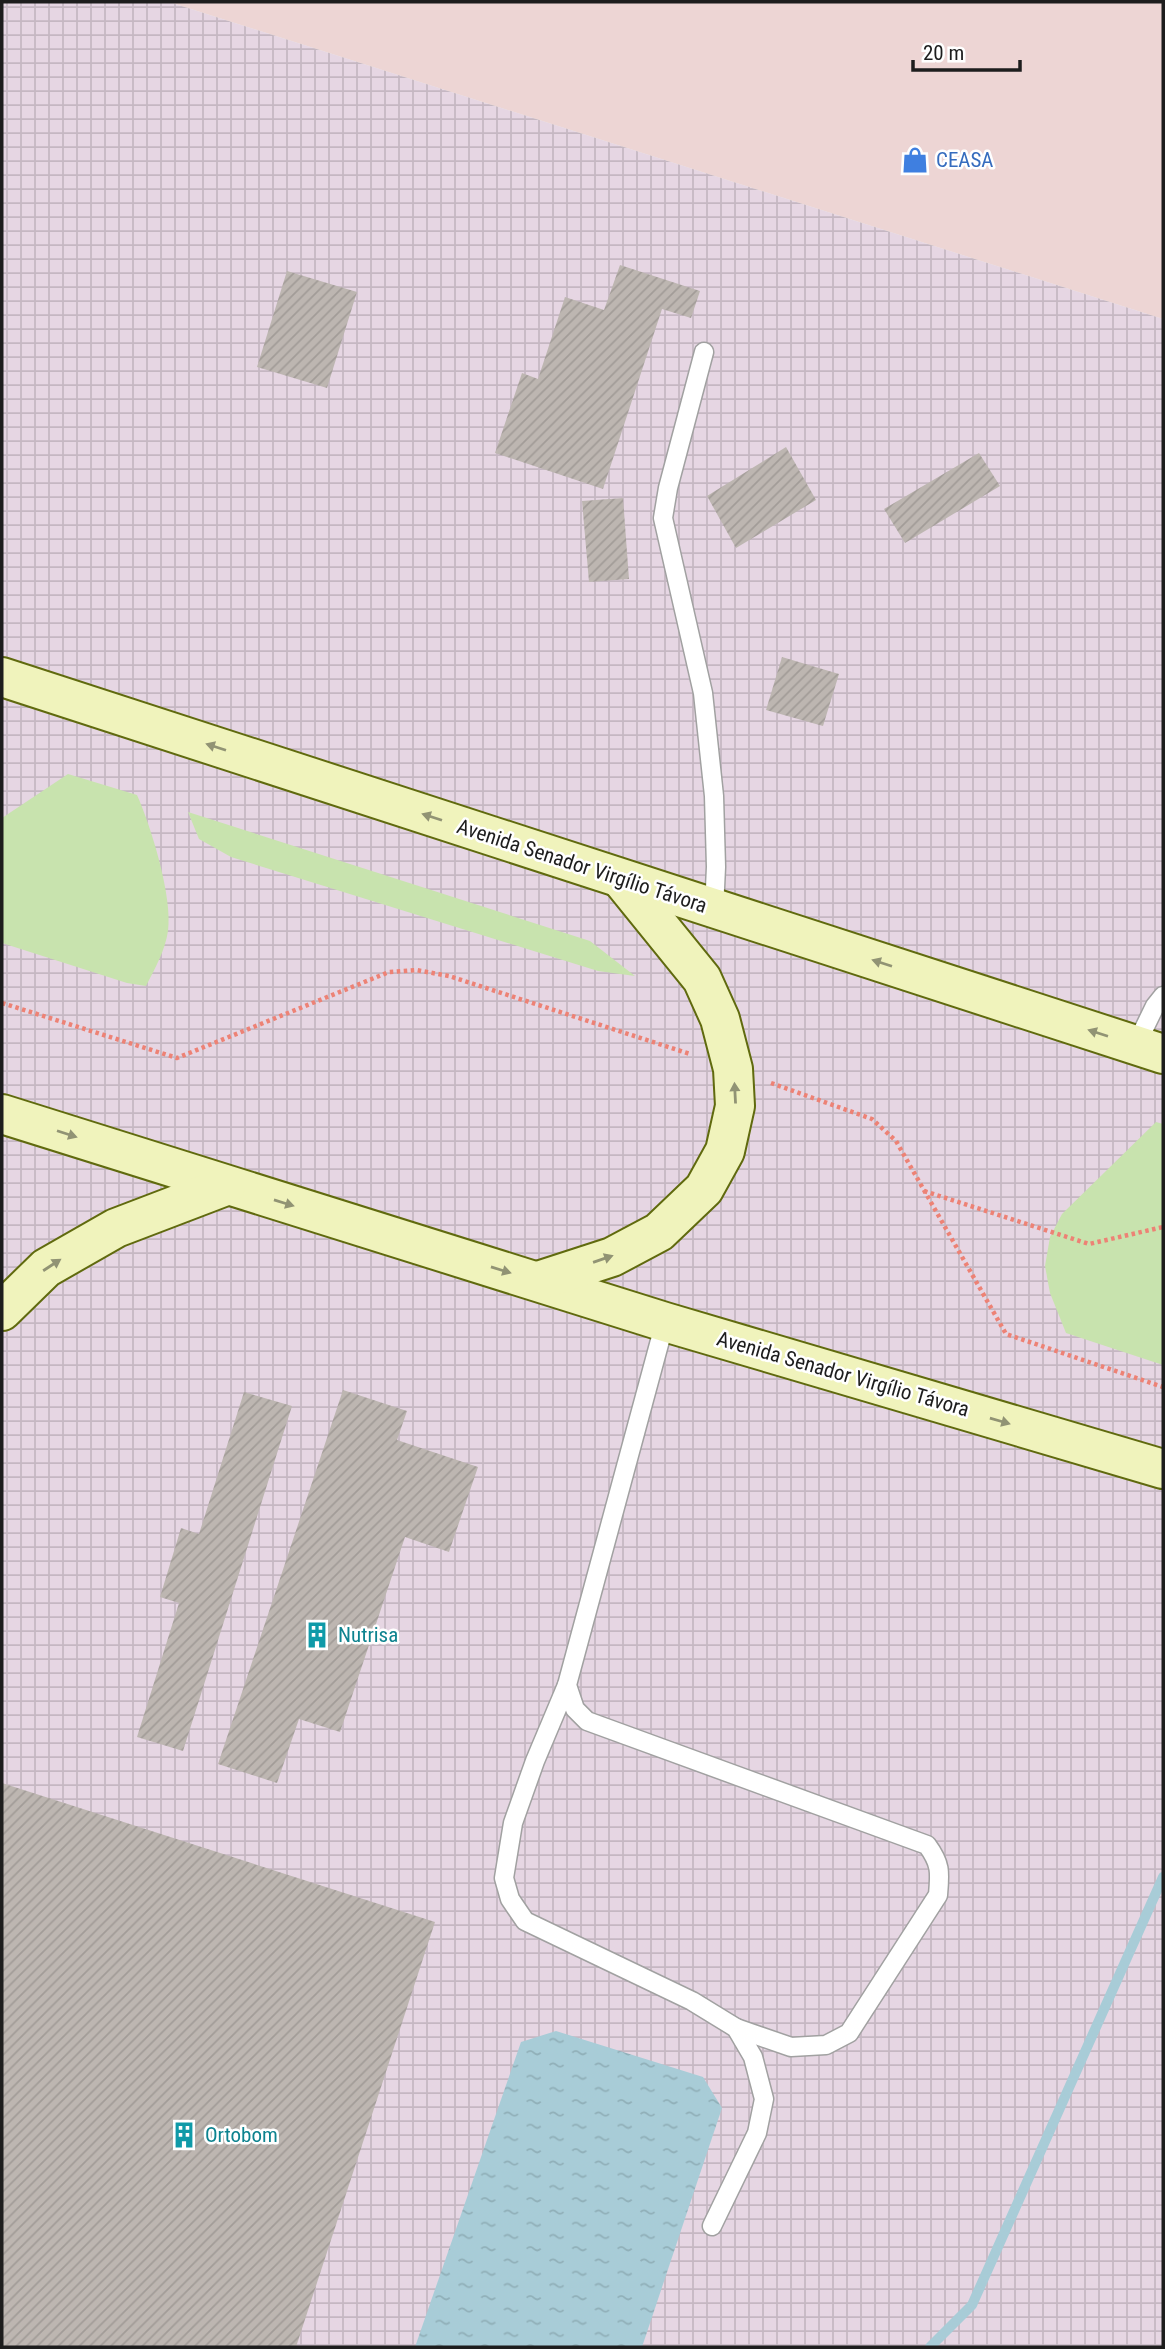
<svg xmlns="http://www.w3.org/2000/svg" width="1165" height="2349" viewBox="0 0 1165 2349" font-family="'Roboto Condensed',sans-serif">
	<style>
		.commercial { fill: #edd5d4 }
		.industrial { fill: url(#industrial-grid) }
		.grass { fill: #c8e3ae }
		.water { fill: url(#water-ripples) }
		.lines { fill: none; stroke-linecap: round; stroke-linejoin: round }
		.stream { stroke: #a8ccd7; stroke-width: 10 }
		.building { fill: url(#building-hatch) }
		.lane-casing { stroke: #a1a1a1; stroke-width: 21 }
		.secondary-casing { stroke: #606a0e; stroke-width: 42 }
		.path { stroke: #ed8275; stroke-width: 4.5; stroke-dasharray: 3.5 3.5; stroke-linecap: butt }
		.lane { stroke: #fff; stroke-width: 18 }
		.secondary { stroke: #f0f3bc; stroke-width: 38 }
		.oneway { fill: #919374 }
		.labels { text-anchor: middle; stroke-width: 5; stroke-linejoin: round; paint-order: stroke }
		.shop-label { font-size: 21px; fill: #366cbe; stroke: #fff; text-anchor: start }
		.street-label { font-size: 21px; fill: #1d1d1d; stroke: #fff }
		.culture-label { font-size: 21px; fill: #0d838f; stroke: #fff; text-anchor: start }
	</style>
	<defs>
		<pattern id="industrial-grid" width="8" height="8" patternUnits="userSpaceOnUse" patternTransform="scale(1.75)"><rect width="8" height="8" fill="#e6d6e3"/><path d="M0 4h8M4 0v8" fill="none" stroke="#c5b7c2"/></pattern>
		<pattern id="water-ripples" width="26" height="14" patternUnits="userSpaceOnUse" patternTransform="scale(1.75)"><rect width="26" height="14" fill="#a8ccd7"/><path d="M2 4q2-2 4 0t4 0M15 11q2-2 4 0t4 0" fill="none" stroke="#90afb8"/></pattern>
		<pattern id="building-hatch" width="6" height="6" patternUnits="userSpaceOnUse" patternTransform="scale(1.75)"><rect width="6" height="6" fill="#bdb6b1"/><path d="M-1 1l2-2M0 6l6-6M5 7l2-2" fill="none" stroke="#a29c98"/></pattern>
	</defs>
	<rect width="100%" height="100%" fill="#edeae4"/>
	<!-- commercial -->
	<polygon class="commercial" points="169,2 1163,2 1163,319"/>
	<!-- industrial -->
	<polygon class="industrial" points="2,2 169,2 1163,319 1163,2347 2,2347"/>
	<!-- grass -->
	<g class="grass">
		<path d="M68 774 137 795C151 826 173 898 168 931 165 951 155 968 146 986L127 983 2 943V818Z"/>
		<polygon points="188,812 590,941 635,976 598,971 231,857 199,839"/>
		<polygon points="1156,1122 1163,1124 1163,1365 1066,1333 1050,1293 1045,1266 1050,1237 1062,1214"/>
	</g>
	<!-- water -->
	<polygon class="water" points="556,2031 703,2077 722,2108 642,2347 415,2347 521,2042"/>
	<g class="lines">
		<!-- stream -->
		<polyline class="stream" points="930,2347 972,2305 1163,1877"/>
	</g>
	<!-- building -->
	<g class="building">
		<polygon points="620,265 700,291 691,318 662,309 603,489 495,453 522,373 538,379 565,297 604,310"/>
		<polygon points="287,271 357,292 327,388 257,367"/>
		<polygon points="786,447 816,500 736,548 707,496"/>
		<polygon points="979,453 1000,486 905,543 884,509"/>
		<polygon points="623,498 629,579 589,582 582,501"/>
		<polygon points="782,657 839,674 823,726 766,710"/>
		<polygon points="343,1390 407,1411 397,1440 478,1467 449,1552 405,1537 340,1732 299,1719 277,1783 218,1764"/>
		<polygon points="244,1392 292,1406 183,1751 137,1737 179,1603 160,1597 181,1528 199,1534"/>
		<polygon points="2,1783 435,1922 296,2347 2,2347"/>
	</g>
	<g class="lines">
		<!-- lane casing -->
		<g class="lane-casing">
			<g id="lane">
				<polyline points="704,352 668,488 663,518 703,693 714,796 716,867 714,909"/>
				<polyline points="1136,1045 1155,1006 1163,996"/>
				<path d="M665 1322 567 1685 575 1709 587 1721 927 1845C941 1864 940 1872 938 1895L849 2033 826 2045 791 2047 736 2028"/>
				<polyline points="567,1685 535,1761 513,1823 504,1878 510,1899 525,1921 692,2001 736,2028 753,2057 764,2099 757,2133 712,2226"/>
			</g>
		</g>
		<!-- secondary casing -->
		<g class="secondary-casing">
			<g id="secondary">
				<polyline points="2,677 1163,1054"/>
				<polyline points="2,1114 665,1322 1163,1469"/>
				<polyline points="538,1281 612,1257 659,1232 704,1189 725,1151 735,1106 733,1069 720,1019 702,979 621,879"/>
				<polyline points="2,1311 46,1268 116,1228 226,1186"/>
			</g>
		</g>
		<!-- path -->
		<g class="path">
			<polyline points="2,1003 177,1058 389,972 416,970 449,976 690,1054"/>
			<polyline points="771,1083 872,1119 896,1141 1006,1334 1163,1387"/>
			<polyline points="924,1191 1089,1244 1163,1227"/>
		</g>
		<!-- lane -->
		<use href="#lane" class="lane"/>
		<!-- secondary -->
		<use href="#secondary" class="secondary"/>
	</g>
	<!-- one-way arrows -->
	<defs><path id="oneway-solid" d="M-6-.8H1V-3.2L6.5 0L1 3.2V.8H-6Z" transform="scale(1.75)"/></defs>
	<g class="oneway">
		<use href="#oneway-solid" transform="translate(216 747) rotate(-162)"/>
		<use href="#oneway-solid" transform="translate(432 817) rotate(-162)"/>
		<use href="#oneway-solid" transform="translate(882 963) rotate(-162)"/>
		<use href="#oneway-solid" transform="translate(1098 1033) rotate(-162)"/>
		<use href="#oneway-solid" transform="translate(735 1093) rotate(-93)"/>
		<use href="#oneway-solid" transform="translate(67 1134) rotate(18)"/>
		<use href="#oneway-solid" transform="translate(284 1203) rotate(17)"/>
		<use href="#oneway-solid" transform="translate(603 1259) rotate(-19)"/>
		<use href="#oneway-solid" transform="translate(52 1265) rotate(-33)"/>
		<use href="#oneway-solid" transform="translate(501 1270) rotate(17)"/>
		<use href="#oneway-solid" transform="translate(1000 1421) rotate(16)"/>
	</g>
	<!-- icons -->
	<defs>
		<g id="shop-bare" transform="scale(2.1)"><path d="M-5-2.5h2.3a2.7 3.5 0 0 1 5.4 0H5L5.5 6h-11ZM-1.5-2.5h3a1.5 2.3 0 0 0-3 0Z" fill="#3f7fe0" stroke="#fff" stroke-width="2.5" paint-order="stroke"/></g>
		<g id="building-bare" transform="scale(2.1)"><path d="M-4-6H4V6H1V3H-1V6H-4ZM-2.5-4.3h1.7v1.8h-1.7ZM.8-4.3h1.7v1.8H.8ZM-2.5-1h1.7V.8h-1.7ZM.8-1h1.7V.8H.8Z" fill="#0f9aa8" stroke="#fff" stroke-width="2.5" paint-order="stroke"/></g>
	</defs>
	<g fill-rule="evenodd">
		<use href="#shop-bare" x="915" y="160"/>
		<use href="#building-bare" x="317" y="1635"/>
		<use href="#building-bare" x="184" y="2135"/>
	</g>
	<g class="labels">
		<!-- shop labels -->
		<g class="shop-label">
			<text x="936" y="167">CEASA</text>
		</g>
		<!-- street labels -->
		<g class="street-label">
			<text transform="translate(582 866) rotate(18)" y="7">Avenida Senador Virgílio Távora</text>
			<text transform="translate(843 1374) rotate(16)" y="7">Avenida Senador Virgílio Távora</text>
		</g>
		<!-- culture labels -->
		<g class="culture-label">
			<text x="338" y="1642">Nutrisa</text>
			<text x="205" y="2142">Ortobom</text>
		</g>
	</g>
	<!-- border -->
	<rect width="1165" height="2349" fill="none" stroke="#1d1d1d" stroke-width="7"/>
	<!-- scale -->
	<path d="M913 60v10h107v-10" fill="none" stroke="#1d1d1d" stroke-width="3.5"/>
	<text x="923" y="60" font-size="21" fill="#1d1d1d" stroke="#ffffff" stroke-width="5" paint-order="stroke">20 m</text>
</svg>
